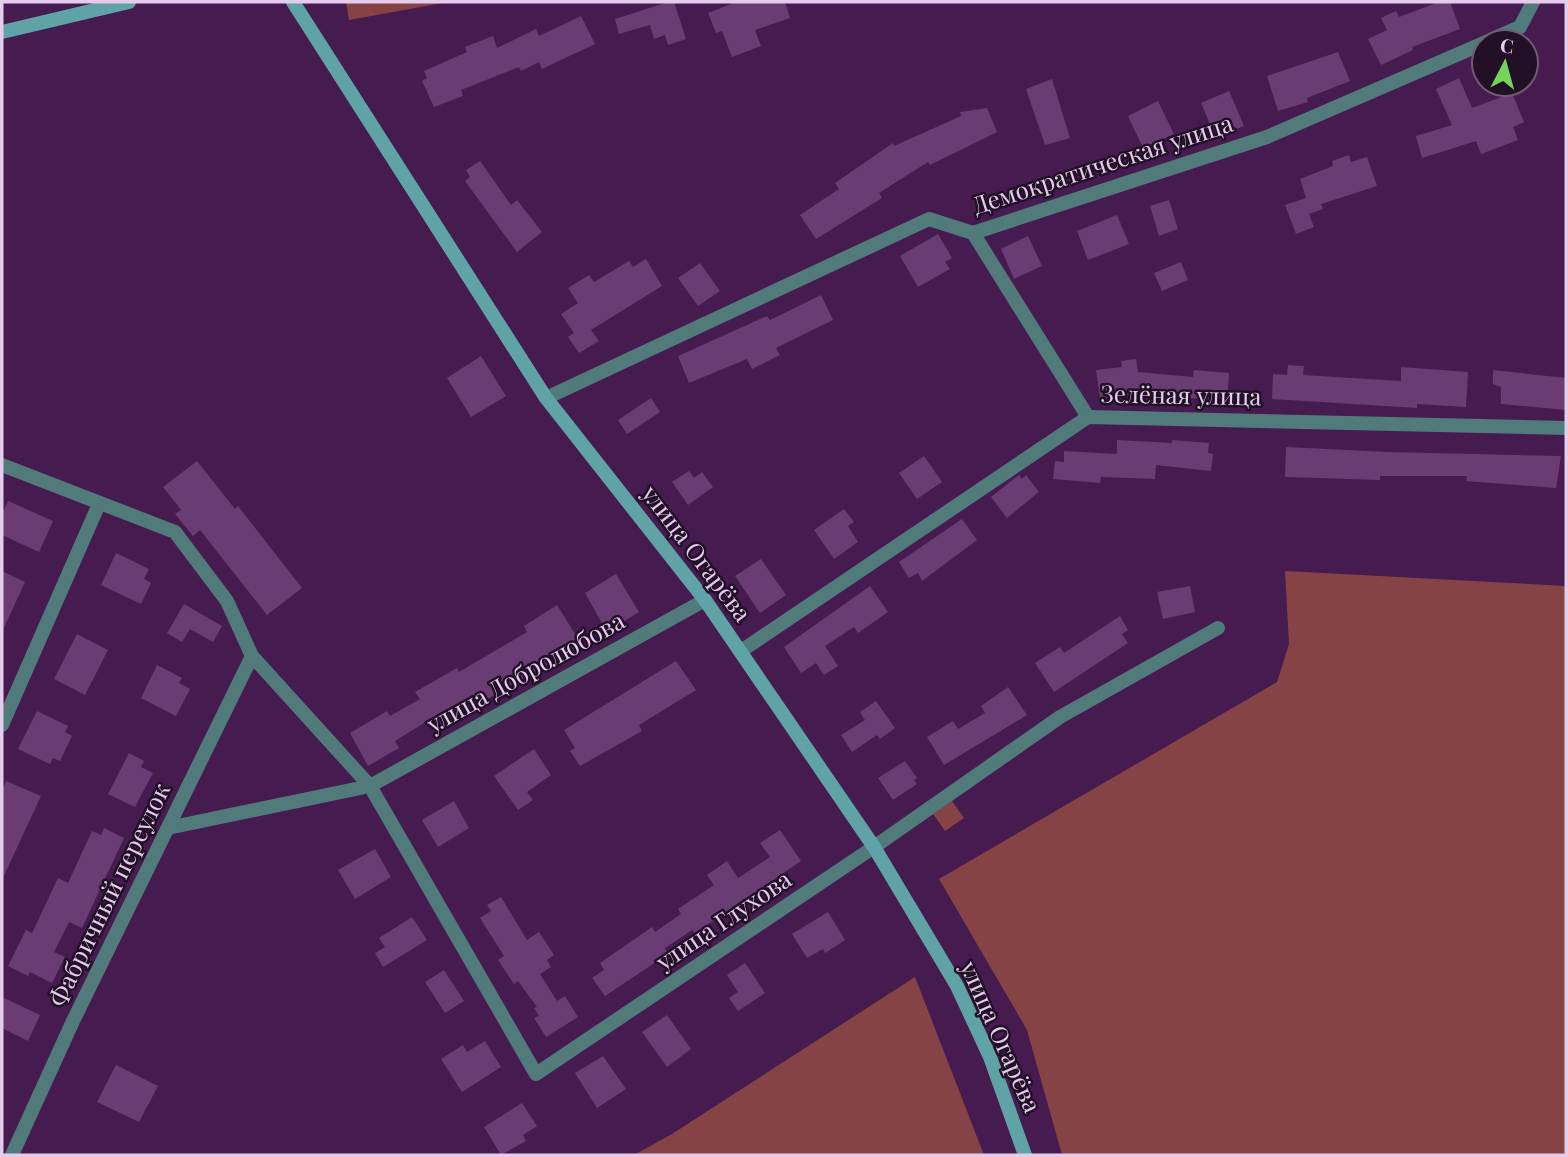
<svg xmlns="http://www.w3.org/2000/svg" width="1568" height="1157" viewBox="0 0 1568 1157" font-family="'Playfair Display',serif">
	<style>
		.green { fill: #864345 }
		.building { fill: #693d74 }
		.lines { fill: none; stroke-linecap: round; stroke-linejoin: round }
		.street { stroke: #517a7b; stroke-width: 14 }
		.secondary { stroke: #5fa3a6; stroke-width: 14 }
		.labels { text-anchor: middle; stroke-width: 5; stroke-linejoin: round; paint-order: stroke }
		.street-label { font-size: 24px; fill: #e5ccec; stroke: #221027 }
	</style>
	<rect width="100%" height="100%" fill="#461b50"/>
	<!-- green -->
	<g class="green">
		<polygon points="346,2 448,2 349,20"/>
		<polygon points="1285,571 1566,586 1566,1155 1062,1155 1027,1030 939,879 1277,682 1289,644"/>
		<polygon points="952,801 964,818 945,831 933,814"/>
		<polygon points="915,977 984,1155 634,1155 672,1134"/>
	</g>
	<!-- building -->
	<g class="building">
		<polygon points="668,2 674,2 686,39 668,45 665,35 654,39 650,25 619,34 615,19"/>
		<polygon points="736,2 785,2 790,18 755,30 761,46 732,57 722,31 716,33 708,13"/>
		<polygon points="1439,2 1450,2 1460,29 1412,47 1413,50 1381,65 1368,39 1387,30 1381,18 1396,11 1399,17"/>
		<polygon points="581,16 595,44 542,69 539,62 521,71 519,67 461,90 463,96 434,107 422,81 427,78 424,71 467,52 465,47 493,36 497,48 536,29 539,36"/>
		<polygon points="1338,52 1350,81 1307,98 1308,102 1278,111 1267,76"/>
		<polygon points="1459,78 1472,108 1512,93 1524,122 1513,127 1518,140 1481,154 1476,141 1422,158 1416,136 1452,125 1436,89"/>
		<polygon points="1052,79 1070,138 1045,145 1026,89"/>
		<polygon points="1229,91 1244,126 1216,138 1201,103"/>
		<polygon points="1158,101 1174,134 1143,148 1128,116"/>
		<polygon points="987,108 997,132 930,165 928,162 879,193 882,198 816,239 800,215 839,189 835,183 893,143 894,146 961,116 960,112"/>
		<polygon points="1349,155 1351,162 1367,157 1377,186 1321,204 1323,209 1309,214 1314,227 1296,234 1285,205 1306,198 1300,179 1333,166 1332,161"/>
		<polygon points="480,161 511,205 517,200 542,232 517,252 465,181 470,177 466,170"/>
		<polygon points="1169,200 1178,229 1159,236 1150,206"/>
		<polygon points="1117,215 1129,244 1088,260 1077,231"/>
		<polygon points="938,234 952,258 945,262 950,269 918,287 900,256"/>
		<polygon points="1028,236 1042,266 1014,279 1001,249"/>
		<polygon points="646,259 662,286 591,330 599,341 579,353 568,337 574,333 561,314 578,303 568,288 589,275 594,282 629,261 633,267"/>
		<polygon points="1181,262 1188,280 1162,291 1154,273"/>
		<polygon points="700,263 720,291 698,306 678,278"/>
		<polygon points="821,295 833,320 776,348 780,355 752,369 747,359 689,383 678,356 767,316 770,320"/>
		<polygon points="481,356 506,396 471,417 447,378"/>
		<polygon points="1136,359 1138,372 1193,377 1194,370 1229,373 1227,401 1179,397 1178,402 1154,400 1155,392 1100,398 1096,370 1122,367 1121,361"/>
		<polygon points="1288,365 1304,366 1303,375 1401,381 1401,367 1468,372 1466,407 1417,404 1417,408 1272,399 1273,374 1287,375"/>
		<polygon points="1493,370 1566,378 1566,410 1501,404 1501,387 1493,384"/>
		<polygon points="651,398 660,412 627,434 618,420"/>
		<polygon points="1117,440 1172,443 1172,440 1209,443 1208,453 1213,454 1211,471 1156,465 1155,479 1101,477 1100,483 1053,479 1055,461 1064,462 1064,451 1117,454"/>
		<polygon points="1286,447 1388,452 1561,456 1556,488 1466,481 1467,476 1380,476 1380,480 1285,477"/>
		<polygon points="924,456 942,482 917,499 899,473"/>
		<polygon points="197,461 235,509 238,506 302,588 267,615 200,530 193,536 175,514 181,510 163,487"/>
		<polygon points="689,471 694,478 702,472 713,487 688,505 672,482"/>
		<polygon points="1019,475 1022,479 1026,475 1039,492 1007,518 991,497"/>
		<polygon points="8,501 53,521 39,552 2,535 2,514"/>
		<polygon points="844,509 854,522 848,526 858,542 834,559 814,530"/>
		<polygon points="962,519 977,540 922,581 918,573 909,578 899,562"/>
		<polygon points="116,553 149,569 144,579 151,583 141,604 101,585"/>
		<polygon points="761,559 786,595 760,613 735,576"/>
		<polygon points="2,571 25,582 2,632"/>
		<polygon points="616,574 639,612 607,632 585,593"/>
		<polygon points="870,586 888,612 858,633 854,627 825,646 838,666 824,675 816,663 801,673 784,647"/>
		<polygon points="1190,586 1195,612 1163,619 1157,592"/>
		<polygon points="184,604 222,626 213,642 190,629 182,642 167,633"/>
		<polygon points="557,605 582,645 438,727 434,719 424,723 395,741 399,748 368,766 350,733 387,711 390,716 420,699 415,692 457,668 459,672 527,632 524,626"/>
		<polygon points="1120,616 1128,630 1122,634 1128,643 1054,692 1035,663 1060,647 1064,653"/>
		<polygon points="77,634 108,650 85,695 54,679"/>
		<polygon points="676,661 696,690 639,725 642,731 580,766 570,751 575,748 564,730"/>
		<polygon points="157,665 182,678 179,683 190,689 176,716 141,698"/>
		<polygon points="1008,687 1027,715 944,765 927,737 953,721 958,729 985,713 981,706"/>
		<polygon points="876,701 895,728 880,739 877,735 852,752 841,735 865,720 860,712"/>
		<polygon points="37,711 68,726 65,732 72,736 60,761 53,758 50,764 18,749"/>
		<polygon points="534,749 551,775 527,792 533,800 518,810 494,776"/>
		<polygon points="129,753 144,761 141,767 153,773 135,807 108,794"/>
		<polygon points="905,761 917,778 914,780 917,784 893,800 878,778"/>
		<polygon points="6,781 41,796 2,880 2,791"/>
		<polygon points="454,801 469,828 438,847 422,820"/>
		<polygon points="104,828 124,838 82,928 69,922 54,952 65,957 52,983 30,972 28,976 8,966 26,930 32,933 58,878 68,883 92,831 101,835"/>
		<polygon points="780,830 801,861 695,933 692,930 665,948 668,954 605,996 592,978 604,970 600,963 652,927 655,932 681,914 678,909 714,885 707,875 727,861 738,878 770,857 760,843"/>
		<polygon points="375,849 391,877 355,899 338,870"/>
		<polygon points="501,897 527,940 539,932 554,955 547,960 551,967 540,974 557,1001 565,996 578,1017 546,1037 534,1018 539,1016 534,1008 537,1007 518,981 514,984 498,960 504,956 480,918 491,911 487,905"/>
		<polygon points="828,912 845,940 825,953 823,949 807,958 792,934"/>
		<polygon points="412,917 427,940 383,967 375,953 385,947 379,938"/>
		<polygon points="745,963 765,993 738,1011 729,998 738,992 727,975"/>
		<polygon points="444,970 464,1001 445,1013 425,982"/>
		<polygon points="2,997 40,1015 28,1041 2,1028"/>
		<polygon points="667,1015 691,1049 667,1067 642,1032"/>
		<polygon points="485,1041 501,1067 462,1092 441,1059 463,1045 467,1052"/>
		<polygon points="603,1056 626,1089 597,1108 575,1073"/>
		<polygon points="116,1065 158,1086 139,1122 97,1102"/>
		<polygon points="522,1103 537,1126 523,1135 526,1141 501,1155 484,1127"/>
	</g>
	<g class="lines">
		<!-- street -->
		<g class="street">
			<polyline points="1486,42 1520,27 1533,2"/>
			<polyline points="973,233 1088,417"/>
			<polyline points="546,398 929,219 973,233 1267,137 1484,43"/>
			<polyline points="2,465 175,532 227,601 252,656 370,786 536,1074 874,847 1060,717 1218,628"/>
			<polyline points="741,651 1088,417 1566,428"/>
			<polyline points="2,725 99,504"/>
			<polyline points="168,828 370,786 705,600"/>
			<polyline points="12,1155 73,1021 252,656"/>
		</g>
		<!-- secondary -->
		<g class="secondary">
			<polyline points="293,2 546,398 705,600 874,847 957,986 990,1057 1025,1155"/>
			<polyline points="2,32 129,2"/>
		</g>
	</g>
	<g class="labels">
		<!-- street labels -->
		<g class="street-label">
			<text transform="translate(1103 165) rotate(-18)" y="8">Демократическая улица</text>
			<text transform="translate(1181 396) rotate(1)" y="8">Зелёная улица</text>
			<text transform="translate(696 554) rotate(53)" y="8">улица Огарёва</text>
			<text transform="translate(526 673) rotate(-29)" y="8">улица Добролюбова</text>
			<text transform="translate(110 895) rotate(-64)" y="8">Фабричный переулок</text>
			<text transform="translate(724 921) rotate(-34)" y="8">улица Глухова</text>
			<text transform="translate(1000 1037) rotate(66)" y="8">улица Огарёва</text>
		</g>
	</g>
	<!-- border -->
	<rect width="1568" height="1157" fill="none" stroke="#e5ccec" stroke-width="7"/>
	<!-- north arrow -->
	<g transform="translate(1505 63) rotate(6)"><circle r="33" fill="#221027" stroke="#705b76" stroke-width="2"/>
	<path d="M0-5L12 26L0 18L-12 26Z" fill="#75d25b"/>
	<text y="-10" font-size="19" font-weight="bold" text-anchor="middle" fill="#e5ccec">С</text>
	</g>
</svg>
